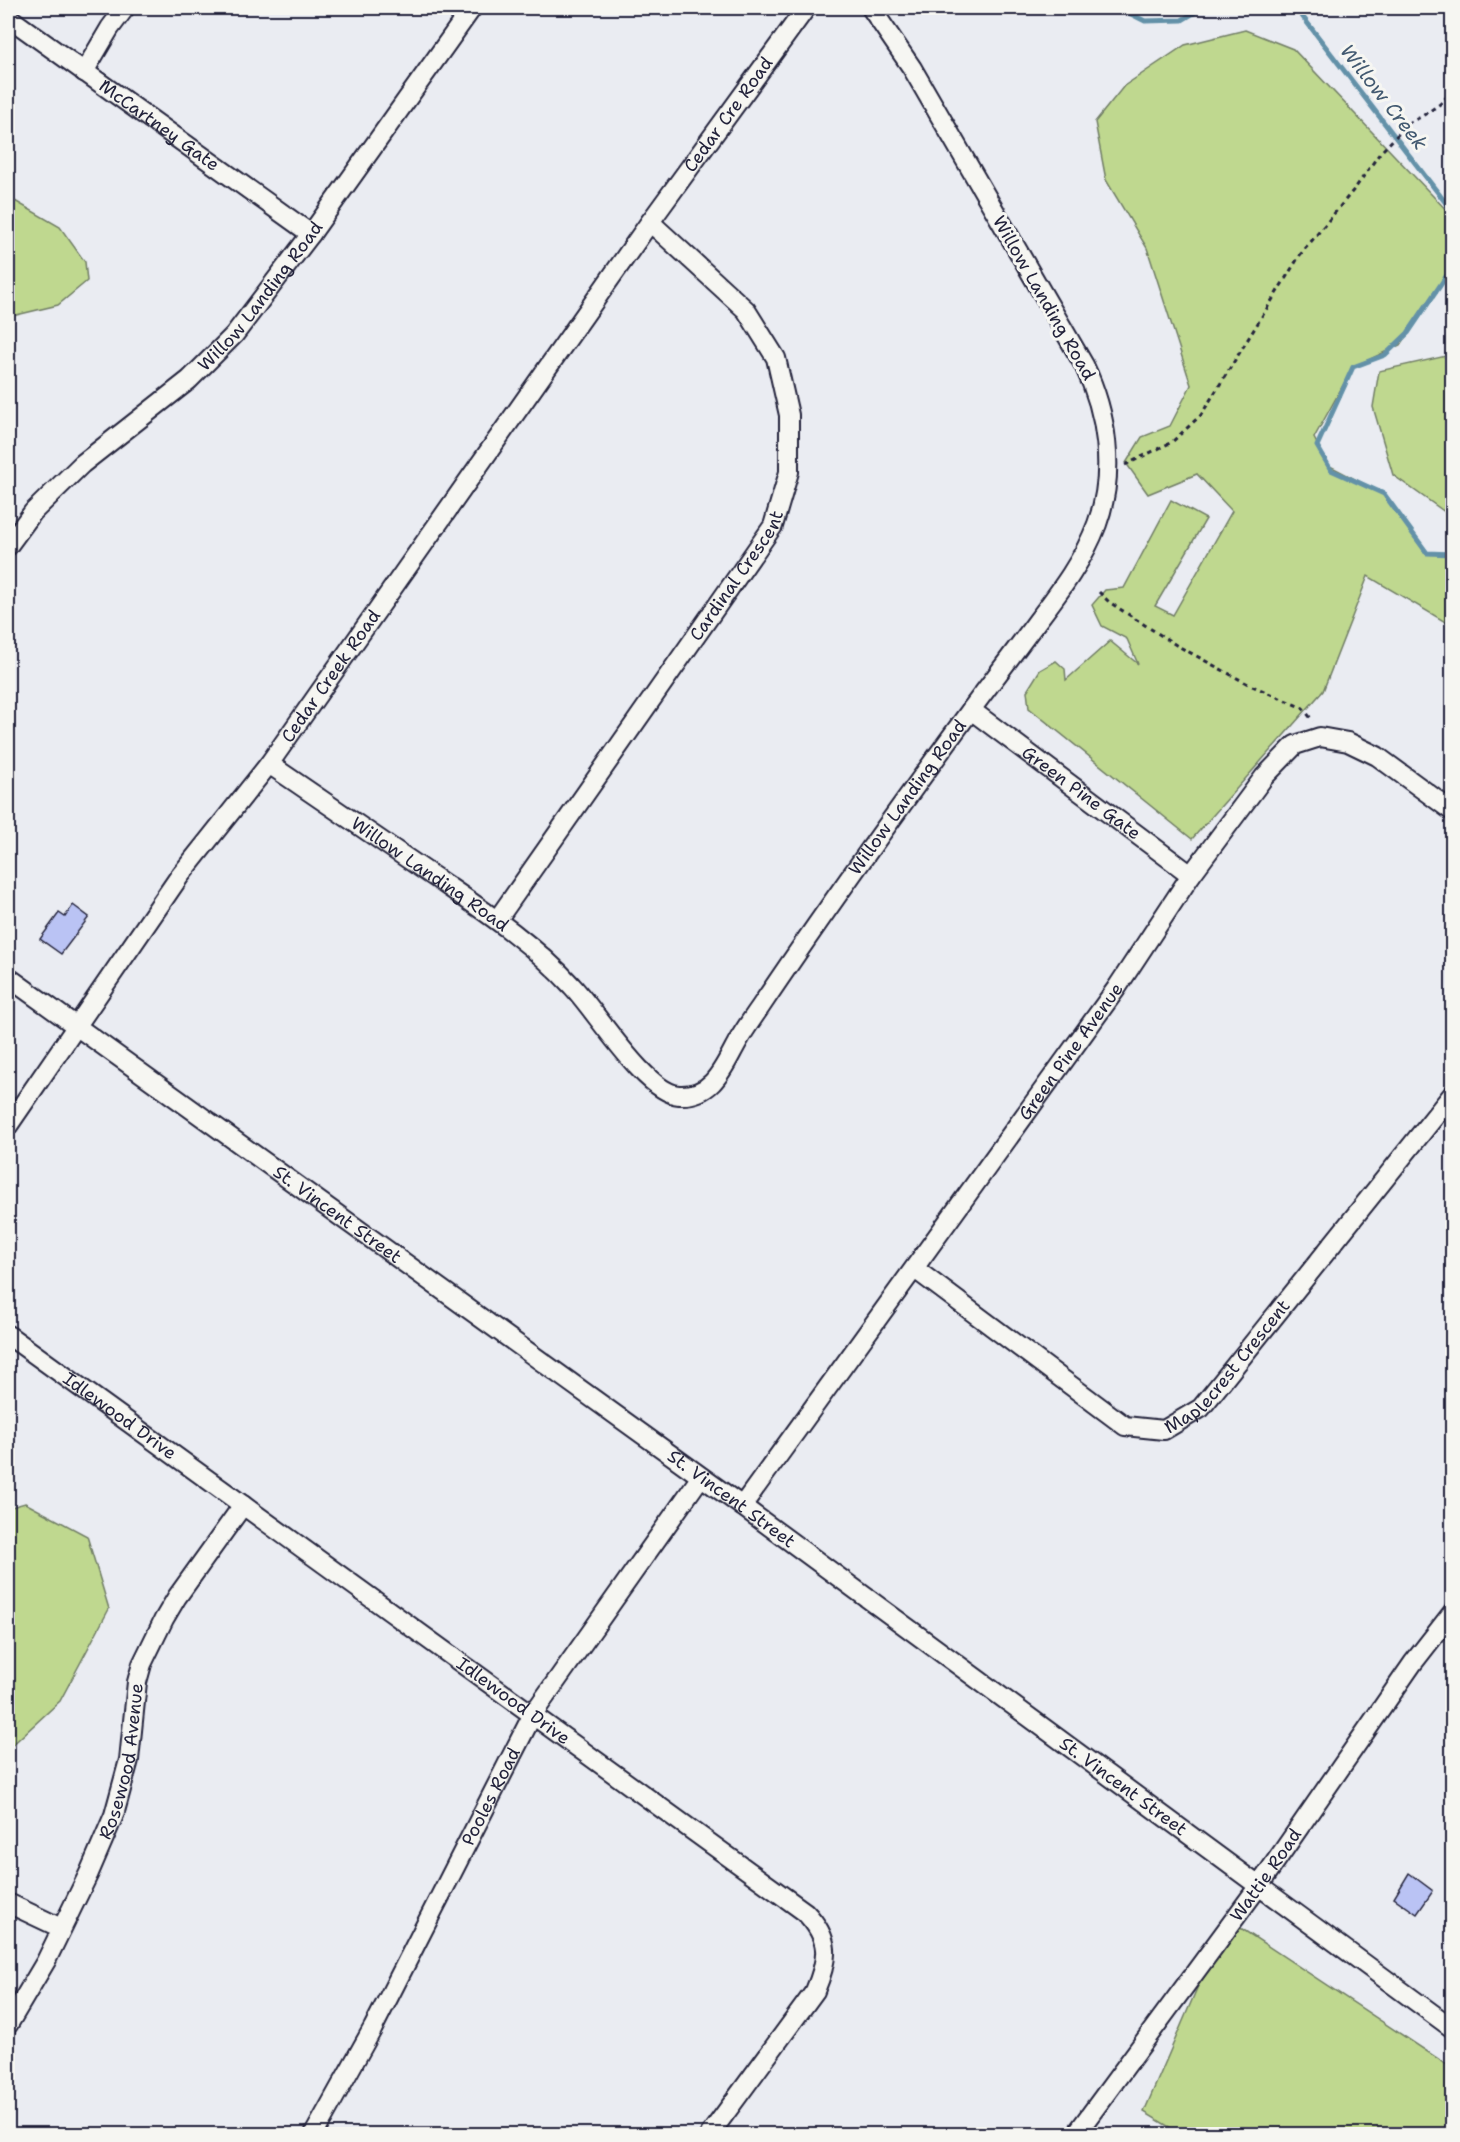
<svg xmlns="http://www.w3.org/2000/svg" width="1460" height="2142" viewBox="0 0 1460 2142" font-family="'Shantell Sans',sans-serif">
	<style>
		.green { fill: #bfd88f; stroke: #707d65; stroke-width: 1.5 }
		.lines { fill: none; stroke-linecap: round; stroke-linejoin: round }
		.stream { stroke: #6391a8; stroke-width: 5 }
		.building { fill: #bac3f4; stroke: #22223b; stroke-width: 1.5 }
		.minor-casing { stroke: #22223b; stroke-width: 22 }
		.path { stroke: #22223b; stroke-width: 3; stroke-dasharray: 4.5 4.5; stroke-linecap: butt }
		.minor { stroke: #f6f6f2; stroke-width: 18 }
		.labels { text-anchor: middle; stroke-width: 6; stroke-linejoin: round; paint-order: stroke }
		.street-label { font-size: 18px; fill: #22223b; stroke: #f6f6f2 }
		.water-label { font-size: 20px; font-style: italic; fill: #435a71; stroke: #f6f6f2 }
	</style>
	<rect width="100%" height="100%" fill="#eaecf2"/>
	<filter id="ink" filterUnits="userSpaceOnUse"><feTurbulence type="fractalNoise" baseFrequency=".0167" numOctaves="2"/><feDisplacementMap in="SourceGraphic" scale="12" xChannelSelector="R" yChannelSelector="G"/><feConvolveMatrix kernelMatrix="1 2 1 2 8 2 1 2 1" color-interpolation-filters="sRGB"/></filter>
	<g filter="url(#ink)">
		<!-- green -->
		<g class="green">
			<polygon points="1245,30 1293,49 1452,216 1452,267 1400,345 1353,367 1314,438 1328,465 1384,494 1427,553 1452,554 1452,626 1368,576 1323,691 1192,839 1029,708 1027,691 1040,670 1056,661 1065,669 1066,680 1110,641 1138,664 1127,639 1102,626 1092,605 1105,590 1124,588 1171,500 1206,519 1155,606 1173,615 1232,511 1197,474 1148,494 1126,463 1142,437 1170,426 1191,385 1147,248 1106,180 1095,122 1124,86 1185,45"/>
			<polygon points="8,197 60,227 85,262 87,281 58,305 8,317"/>
			<polygon points="1452,340 1452,517 1393,475 1373,407 1379,371 1451,355"/>
			<polygon points="25,1503 87,1536 109,1609 60,1701 8,1749 8,1508"/>
			<polygon points="1233,1923 1452,2068 1452,2134 1181,2134 1144,2112 1207,1965"/>
		</g>
		<g class="lines">
			<!-- stream -->
			<g class="stream">
				<polyline points="1119,8 1145,21 1182,20 1202,8"/>
				<polyline points="1287,8 1299,12 1452,211"/>
				<polyline points="1452,268 1408,333 1385,355 1353,367 1317,446 1331,470 1384,494 1427,553 1452,554"/>
			</g>
		</g>
		<!-- building -->
		<g class="building">
			<polygon points="73,905 89,917 61,954 40,939 59,913 65,917"/>
			<polygon points="1409,1873 1433,1891 1417,1914 1394,1898"/>
		</g>
		<g class="lines">
			<!-- minor casing -->
			<g class="minor-casing">
				<g id="minor">
					<path id="s1" d="M8 17 311 234"/>
					<polyline points="84,72 110,28 125,8"/>
					<path id="s2" d="M8 546 33 512 82 464 189 380 234 335 311 234 472 8"/>
					<path id="s3" d="M971 710 1191 875"/>
					<path id="s4" d="M269 764C323 801 378 838 433 876 481 909 532 942 572 986 596 1011 646 1093 679 1095 716 1097 725 1062 741 1036 747 1026 754 1016 761 1006 828 906 899 808 970 711 993 680 1016 650 1038 620 1061 590 1084 559 1097 524 1116 472 1107 413 1084 365L912 68 871 8"/>
					<path id="s5" d="M497 920 773 526 789 472V415L776 358 746 310 650 222"/>
					<path id="s6" d="M8 977 742 1506 1452 2028"/>
					<path id="s7" d="M8 1126 179 877 269 764 650 222 806 8"/>
					<path id="s8" d="M915 1269 1125 1426 1164 1430 1201 1408 1452 1095"/>
					<path id="s9" d="M8 1335 805 1912C831 1939 829 1958 815 1991L710 2134"/>
					<path id="s10" d="M742 1506 1116 989 1191 875 1264 777 1295 745 1320 737 1348 742 1377 756 1452 811"/>
					<polyline points="8,1903 61,1928"/>
					<path id="s11" d="M8 2025 46 1961 89 1873 114 1815 129 1760 137 1682 142 1664 164 1619 177 1597 243 1505"/>
					<path id="s12" d="M314 2134 373 2028 533 1714 700 1478"/>
					<path id="s13" d="M1076 2134 1258 1887 1413 1663 1452 1613"/>
				</g>
			</g>
			<!-- path -->
			<g class="path">
				<polyline points="1125,465 1172,442 1201,415 1300,255 1356,187 1380,153 1410,122 1421,117 1440,104 1452,91"/>
				<polyline points="1099,592 1109,602 1176,645 1250,685 1303,708 1313,721"/>
			</g>
			<!-- minor -->
			<use href="#minor" class="minor"/>
		</g>
	</g>
	<g class="labels">
		<!-- street labels -->
		<g class="street-label">
			<text dy="6" stroke="none"><textPath href="#s7" startOffset="1242">Cedar Cre Road</textPath></text>
			<text dy="6" stroke="none"><textPath href="#s1" startOffset="186">McCartney Gate</textPath></text>
			<text dy="6" stroke="none"><textPath href="#s2" startOffset="357">Willow Landing Road</textPath></text>
			<text transform="translate(1044 298) rotate(60)" y="6">Willow Landing Road</text>
			<text dy="6" stroke="none"><textPath href="#s5" startOffset="420">Cardinal Crescent</textPath></text>
			<text dy="6" stroke="none"><textPath href="#s7" startOffset="554">Cedar Creek Road</textPath></text>
			<text dy="6" stroke="none"><textPath href="#s3" startOffset="138">Green Pine Gate</textPath></text>
			<text dy="6" stroke="none"><textPath href="#s4" startOffset="914">Willow Landing Road</textPath></text>
			<text dy="6" stroke="none"><textPath href="#s4" startOffset="195">Willow Landing Road</textPath></text>
			<text dy="6" stroke="none"><textPath href="#s10" startOffset="561">Green Pine Avenue</textPath></text>
			<text dy="6" stroke="none"><textPath href="#s6" startOffset="406">St. Vincent Street</textPath></text>
			<text dy="6" stroke="none"><textPath href="#s8" startOffset="392">Maplecrest Crescent</textPath></text>
			<text dy="6" stroke="none"><textPath href="#s9" startOffset="138">Idlewood Drive</textPath></text>
			<text dy="6" stroke="none"><textPath href="#s6" startOffset="892">St. Vincent Street</textPath></text>
			<text dy="6" stroke="none"><textPath href="#s9" startOffset="624">Idlewood Drive</textPath></text>
			<text dy="6" stroke="none"><textPath href="#s11" startOffset="290">Rosewood Avenue</textPath></text>
			<text dy="6" stroke="none"><textPath href="#s6" startOffset="1378">St. Vincent Street</textPath></text>
			<text dy="6" stroke="none"><textPath href="#s12" startOffset="381">Pooles Road</textPath></text>
			<text dy="6" stroke="none"><textPath href="#s13" startOffset="321">Wattie Road</textPath></text>
		</g>
		<!-- water labels -->
		<g class="water-label">
			<text transform="translate(1384 97) rotate(52)" y="7">Willow Creek</text>
		</g>
	</g>
	<!-- margin -->
	<rect width="1460" height="2142" fill="none" stroke="#f6f6f2" stroke-width="30"/>
	<rect x="15" y="15" width="1430" height="2112" fill="none" stroke="#22223b" stroke-width="2" filter="url(#ink)"/>
</svg>
